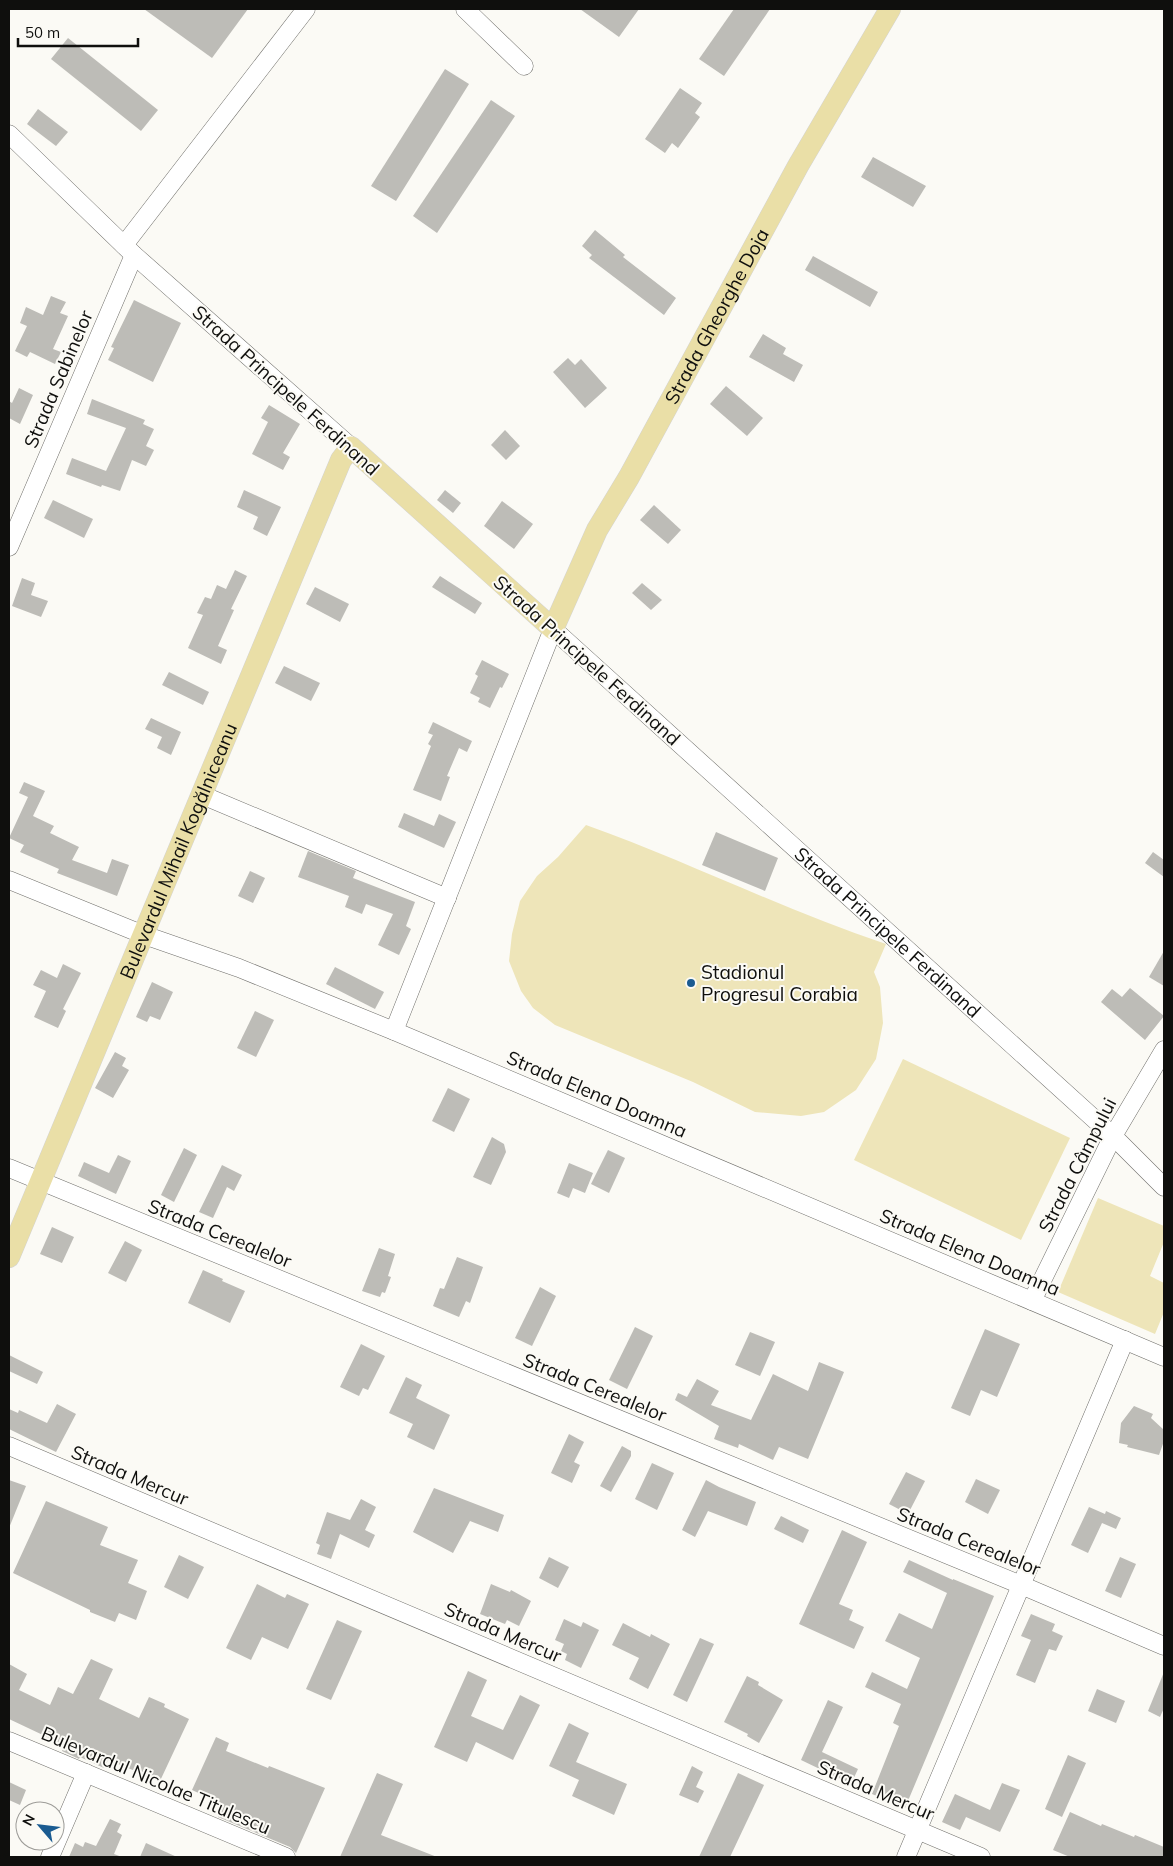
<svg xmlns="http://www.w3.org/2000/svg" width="1173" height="1866" viewBox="0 0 1173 1866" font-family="Mulish,sans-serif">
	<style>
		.green { fill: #eee5b9 }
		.building { fill: #bdbcb7 }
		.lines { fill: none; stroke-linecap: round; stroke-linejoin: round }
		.minor-casing { stroke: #71706c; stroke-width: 19 }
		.major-casing { stroke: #d4d4d3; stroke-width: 22 }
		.minor { stroke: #fff; stroke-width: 18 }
		.major { stroke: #eadfa7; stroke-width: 21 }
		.poi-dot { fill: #1a5b91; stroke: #fbfaf5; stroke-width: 2 }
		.labels { text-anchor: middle; stroke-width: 4; stroke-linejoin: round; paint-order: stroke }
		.street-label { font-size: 19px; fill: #0f0f0d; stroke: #fbfaf5 }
		.poi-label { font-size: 19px; fill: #0f0f0d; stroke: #fbfaf5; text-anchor: start }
	</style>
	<rect width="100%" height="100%" fill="#fbfaf5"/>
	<!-- green -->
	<g class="green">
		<path d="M586 825C687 861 784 910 886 944L874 972 880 987 883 1023 876 1059 856 1090 824 1112 801 1116 755 1112 693 1082 555 1025 533 1008 521 991 509 961 512 934 520 901 537 876 558 857Z"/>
		<polygon points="903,1059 1070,1138 1021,1240 854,1160"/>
		<polygon points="1098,1198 1164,1226 1164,1242 1150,1276 1164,1283 1164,1312 1155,1334 1058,1292"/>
	</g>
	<!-- building -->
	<g class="building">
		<polygon points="144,9 248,9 212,58"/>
		<polygon points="580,9 639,9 619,37"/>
		<polygon points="734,9 770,9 724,76 699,59"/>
		<polygon points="68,38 158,110 141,131 51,59"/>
		<polygon points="445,69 469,84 396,201 371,186"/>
		<polygon points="680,88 702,103 695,113 700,117 678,148 672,143 665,153 645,139"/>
		<polygon points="491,100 515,116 437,233 413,216"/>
		<polygon points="38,109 68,132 56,146 27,124"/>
		<polygon points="873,157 926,186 913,207 861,177"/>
		<polygon points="595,230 625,255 623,257 676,298 664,315 589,258 592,255 582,246"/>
		<polygon points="813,256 878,292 870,307 805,270"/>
		<polygon points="51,296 66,302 60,313 68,316 53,349 61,352 55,364 30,352 27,357 15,351 27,326 20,323 26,307 43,315"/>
		<polygon points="134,300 181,323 153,382 108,360 114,348 111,347"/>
		<polygon points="763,334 786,348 783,354 803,365 794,382 749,357"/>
		<polygon points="568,358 575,365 581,359 607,388 585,408 553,372"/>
		<polygon points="726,386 763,418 747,436 710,404"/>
		<polygon points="19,388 33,395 20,424 9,418 9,401 12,403"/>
		<polygon points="92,399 145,420 143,424 154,429 146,446 154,450 146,466 132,460 120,491 102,485 101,487 66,474 72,458 106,471 126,428 87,414"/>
		<polygon points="269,405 300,424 283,453 290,457 283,470 252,454 268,422 261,418"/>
		<polygon points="505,430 520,446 506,460 491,445"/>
		<polygon points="244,490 281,507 267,536 253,529 258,517 237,507"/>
		<polygon points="445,490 461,503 453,513 437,500"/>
		<polygon points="53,500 93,519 84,538 44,518"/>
		<polygon points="502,501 533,524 514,549 484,526"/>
		<polygon points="654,505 681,530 668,544 640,520"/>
		<polygon points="235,570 247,576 231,609 234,610 218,646 227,650 221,664 188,648 203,615 197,613 205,597 211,599 217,585 226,589"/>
		<polygon points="440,576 482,603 475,614 432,587"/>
		<polygon points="22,578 35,583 31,595 48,601 41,617 12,606"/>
		<polygon points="642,583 662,600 651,610 632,593"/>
		<polygon points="315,587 349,604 340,622 306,604"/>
		<polygon points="482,660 509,674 502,688 500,687 490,708 478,702 480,698 470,693 478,676 475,674"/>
		<polygon points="284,666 320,683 311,701 275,683"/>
		<polygon points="169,672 209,692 203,705 162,685"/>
		<polygon points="151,718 181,732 171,755 157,748 162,737 145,729"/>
		<polygon points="433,722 472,741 467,752 459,748 447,776 450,777 441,801 413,790 431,746 428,744 433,735 428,733"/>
		<polygon points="24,782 45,791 33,816 54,826 50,833 79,847 72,860 107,873 112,859 129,865 117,896 57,873 59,869 20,852 24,845 9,838 28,797 19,793"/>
		<polygon points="404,813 434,826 439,814 456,822 444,848 398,827"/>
		<polygon points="716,832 778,858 765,891 702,865"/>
		<polygon points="308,851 356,871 353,878 415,902 406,926 411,929 399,955 378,945 393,914 366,904 362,914 345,907 349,896 298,877"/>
		<polygon points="1153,852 1164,860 1164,877 1145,863"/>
		<polygon points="250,871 265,878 253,903 238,896"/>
		<polygon points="1164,951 1164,986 1149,977"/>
		<polygon points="63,964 81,973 63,1009 66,1011 58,1028 34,1017 46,991 33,985 41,970 57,978"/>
		<polygon points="335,967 384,992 375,1009 326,984"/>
		<polygon points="152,982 173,992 160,1020 150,1016 147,1022 136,1017"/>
		<polygon points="1130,988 1164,1016 1145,1040 1101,1002 1112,989 1122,997"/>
		<polygon points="255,1011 274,1020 256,1057 237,1048"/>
		<polygon points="115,1052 126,1058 122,1066 129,1070 113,1098 95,1088"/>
		<polygon points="448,1088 470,1099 454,1132 432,1121"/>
		<polygon points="492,1137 504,1144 506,1152 491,1185 473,1177"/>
		<polygon points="184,1148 197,1155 174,1202 161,1195"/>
		<polygon points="608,1150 625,1158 609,1193 591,1184"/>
		<polygon points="118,1155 131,1161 116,1194 78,1176 84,1162 109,1173"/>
		<polygon points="569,1163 593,1173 585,1193 573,1188 569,1198 557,1193"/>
		<polygon points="222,1165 242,1175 234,1191 227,1187 213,1218 199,1212"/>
		<polygon points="52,1227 74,1237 62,1263 40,1254"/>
		<polygon points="125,1241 142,1250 126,1282 108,1273"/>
		<polygon points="379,1248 395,1254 388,1276 391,1277 385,1293 382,1292 380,1297 362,1291"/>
		<polygon points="457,1257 483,1267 470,1303 466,1301 459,1317 433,1306 440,1288 444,1289"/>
		<polygon points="203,1270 223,1279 222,1281 245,1291 230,1323 188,1303"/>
		<polygon points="540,1287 556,1296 532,1346 515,1338"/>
		<polygon points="635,1327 653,1336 627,1389 609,1380"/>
		<polygon points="985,1329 1020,1344 997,1397 981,1390 970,1416 951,1408"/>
		<polygon points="750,1332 775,1342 760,1376 735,1365"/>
		<polygon points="361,1344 385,1356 368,1390 363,1388 359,1396 340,1387"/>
		<polygon points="9,1355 43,1372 37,1384 9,1371"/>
		<polygon points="819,1362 844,1372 808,1459 779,1447 773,1460 739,1444 738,1448 714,1439 719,1426 675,1400 678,1393 687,1397 697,1379 719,1391 711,1405 751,1420 773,1374 808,1391"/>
		<polygon points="406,1377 422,1385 416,1398 450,1415 434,1450 407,1437 413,1424 389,1413"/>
		<polygon points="57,1404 76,1414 56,1452 9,1429 9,1409 18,1413 19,1410 47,1423"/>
		<polygon points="1134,1406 1153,1414 1151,1418 1164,1430 1164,1441 1159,1455 1127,1447 1128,1445 1119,1443 1121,1423"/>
		<polygon points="569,1434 584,1442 574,1462 580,1465 572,1483 551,1473"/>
		<polygon points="622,1446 631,1451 631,1456 611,1492 600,1486"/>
		<polygon points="652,1463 674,1473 657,1510 635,1499"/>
		<polygon points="906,1472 925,1481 908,1514 889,1504"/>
		<polygon points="976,1479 1000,1490 988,1514 965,1502"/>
		<polygon points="9,1480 26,1486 9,1528"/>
		<polygon points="706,1480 719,1487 756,1502 747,1526 708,1511 695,1537 682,1530"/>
		<polygon points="434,1488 504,1515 498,1532 470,1521 453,1553 413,1532"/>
		<polygon points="361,1499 376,1507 365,1530 375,1535 369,1548 340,1534 331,1559 317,1554 320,1545 316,1543 327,1512 350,1520"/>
		<polygon points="46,1501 108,1527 100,1545 138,1560 128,1583 147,1591 136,1620 119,1613 115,1622 90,1612 90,1610 13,1573"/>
		<polygon points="1089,1507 1105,1514 1106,1511 1121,1518 1116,1529 1102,1523 1088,1553 1071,1545"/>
		<polygon points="781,1516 809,1530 803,1543 774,1529"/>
		<polygon points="842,1530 867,1542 839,1604 853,1610 849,1620 864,1627 854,1649 799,1624"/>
		<polygon points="179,1555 204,1567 188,1599 164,1587"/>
		<polygon points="549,1557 569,1567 558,1588 539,1578"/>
		<polygon points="1120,1557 1136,1564 1121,1598 1105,1591"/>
		<polygon points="909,1560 953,1580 953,1579 994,1596 905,1808 872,1794 899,1726 893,1723 901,1704 865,1687 872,1672 907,1689 920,1658 885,1641 899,1613 932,1629 947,1593 903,1572"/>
		<polygon points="257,1584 285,1598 287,1594 309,1604 288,1649 262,1637 251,1660 226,1648"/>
		<polygon points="491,1584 510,1592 511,1590 531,1601 519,1626 507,1620 505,1624 480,1614"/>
		<polygon points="1031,1614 1055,1624 1052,1631 1063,1636 1056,1651 1049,1649 1035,1683 1016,1675 1031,1640 1021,1636"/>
		<polygon points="564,1619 581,1627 583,1622 599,1630 581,1668 565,1660 567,1654 561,1651 564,1644 555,1640"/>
		<polygon points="337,1620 362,1631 331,1700 306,1689"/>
		<polygon points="623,1623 650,1637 651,1634 670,1644 648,1689 629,1679 639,1658 612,1645"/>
		<polygon points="700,1638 714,1644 687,1702 673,1695"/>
		<polygon points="91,1659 113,1669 99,1699 139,1718 149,1697 165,1704 164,1707 189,1719 160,1781 108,1760 104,1768 80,1757 79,1759 62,1751 64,1745 9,1719 9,1664 27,1674 19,1690 50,1705 58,1687 73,1694"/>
		<polygon points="468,1671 487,1680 471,1716 503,1730 520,1695 540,1705 513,1760 476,1742 467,1762 434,1747"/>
		<polygon points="1164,1672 1164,1708 1160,1717 1148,1711"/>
		<polygon points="747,1676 759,1682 758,1685 783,1700 759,1743 747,1736 748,1734 724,1722"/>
		<polygon points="1097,1689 1125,1701 1116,1723 1088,1711"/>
		<polygon points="828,1700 843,1707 822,1752 858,1769 851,1784 801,1760"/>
		<polygon points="569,1723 589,1733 576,1762 627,1784 614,1815 572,1796 579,1780 549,1766"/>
		<polygon points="216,1737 229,1743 226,1751 268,1768 269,1766 325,1788 296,1853 290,1847 218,1817 224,1805 192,1790"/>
		<polygon points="1068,1755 1086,1763 1062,1817 1045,1809"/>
		<polygon points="692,1766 703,1772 696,1787 704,1791 698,1803 679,1795"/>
		<polygon points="377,1773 403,1784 381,1835 437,1857 340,1857"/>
		<polygon points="738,1773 764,1785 730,1857 699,1857"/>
		<polygon points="9,1782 26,1790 20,1805 9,1800"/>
		<polygon points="1002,1783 1020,1790 1000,1832 966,1817 960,1830 942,1822 955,1794 990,1810"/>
		<polygon points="1070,1812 1101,1826 1102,1824 1134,1837 1135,1835 1164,1847 1164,1857 1070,1857 1053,1850"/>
		<polygon points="110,1819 121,1824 117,1832 122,1835 114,1854 122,1857 69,1857 75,1843 83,1847 85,1842 96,1846"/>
		<polygon points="146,1843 177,1857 140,1857"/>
	</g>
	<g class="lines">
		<!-- minor casing -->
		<g class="minor-casing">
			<g id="minor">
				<polyline points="465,9 524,66"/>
				<polyline points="9,134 134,255 351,447"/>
				<polyline points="124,245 306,9"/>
				<polyline points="9,547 134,255"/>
				<polyline points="202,795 447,898"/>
				<polyline points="9,880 144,935 239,968 394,1031 1164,1357"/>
				<path id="s1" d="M394 1031 553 629 1113 1136 1164 1187"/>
				<polyline points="9,1168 1021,1585 1164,1646"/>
				<polyline points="1032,1301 1113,1136 1164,1050"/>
				<polyline points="9,1446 981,1857"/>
				<polyline points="9,1741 286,1857"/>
				<polyline points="50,1857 86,1773"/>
				<polyline points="906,1857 1125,1340"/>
			</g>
		</g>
		<!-- major casing -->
		<g class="major-casing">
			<g id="major">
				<path id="s2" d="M9 1257 341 460 351 447 553 629 597 530 629 477 798 166 890 9"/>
			</g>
		</g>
		<!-- minor -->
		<use href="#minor" class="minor"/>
		<!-- major -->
		<use href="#major" class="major"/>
	</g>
	<!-- markers -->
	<circle class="poi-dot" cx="691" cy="983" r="5"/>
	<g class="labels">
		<!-- street labels -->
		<g class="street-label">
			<text dy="7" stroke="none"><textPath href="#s2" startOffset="1505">Strada Gheorghe Doja</textPath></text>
			<text transform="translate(58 379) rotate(-67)" y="7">Strada Sabinelor</text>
			<text transform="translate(286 390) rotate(42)" y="7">Strada Principele Ferdinand</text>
			<text transform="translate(587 660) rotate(42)" y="7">Strada Principele Ferdinand</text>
			<text dy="7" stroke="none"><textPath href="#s2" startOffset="440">Bulevardul Mihail Kogălniceanu</textPath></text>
			<text dy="7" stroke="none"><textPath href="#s1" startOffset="884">Strada Principele Ferdinand</textPath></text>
			<text transform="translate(597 1094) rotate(23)" y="7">Strada Elena Doamna</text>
			<text transform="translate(1077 1165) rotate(-63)" y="7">Strada Câmpului</text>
			<text transform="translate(220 1233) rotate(22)" y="7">Strada Cerealelor</text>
			<text transform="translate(970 1252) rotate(23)" y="7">Strada Elena Doamna</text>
			<text transform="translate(595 1387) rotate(22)" y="7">Strada Cerealelor</text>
			<text transform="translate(130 1475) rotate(23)" y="7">Strada Mercur</text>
			<text transform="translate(969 1541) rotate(22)" y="7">Strada Cerealelor</text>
			<text transform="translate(503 1632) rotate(23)" y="7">Strada Mercur</text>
			<text transform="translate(156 1780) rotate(23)" y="7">Bulevardul Nicolae Titulescu</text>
			<text transform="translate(876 1790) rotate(23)" y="7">Strada Mercur</text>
		</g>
		<!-- poi labels -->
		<g class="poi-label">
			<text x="701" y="979">Stadionul<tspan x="701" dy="22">Progresul Corabia</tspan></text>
		</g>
	</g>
	<!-- border -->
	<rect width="1173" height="1866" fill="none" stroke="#0f0f0d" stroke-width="20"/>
	<!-- north arrow -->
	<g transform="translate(40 1826) rotate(298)"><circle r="24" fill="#fbfaf5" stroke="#9d9c98"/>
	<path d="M0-4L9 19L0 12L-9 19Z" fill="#1a5b91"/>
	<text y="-8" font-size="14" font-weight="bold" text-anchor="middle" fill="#0f0f0d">N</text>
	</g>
	<!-- scale -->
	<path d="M18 38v8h120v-8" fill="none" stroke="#0f0f0d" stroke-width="2.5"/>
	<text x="25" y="38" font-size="15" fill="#0f0f0d" stroke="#fbfaf5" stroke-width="4" paint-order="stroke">50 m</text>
</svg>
